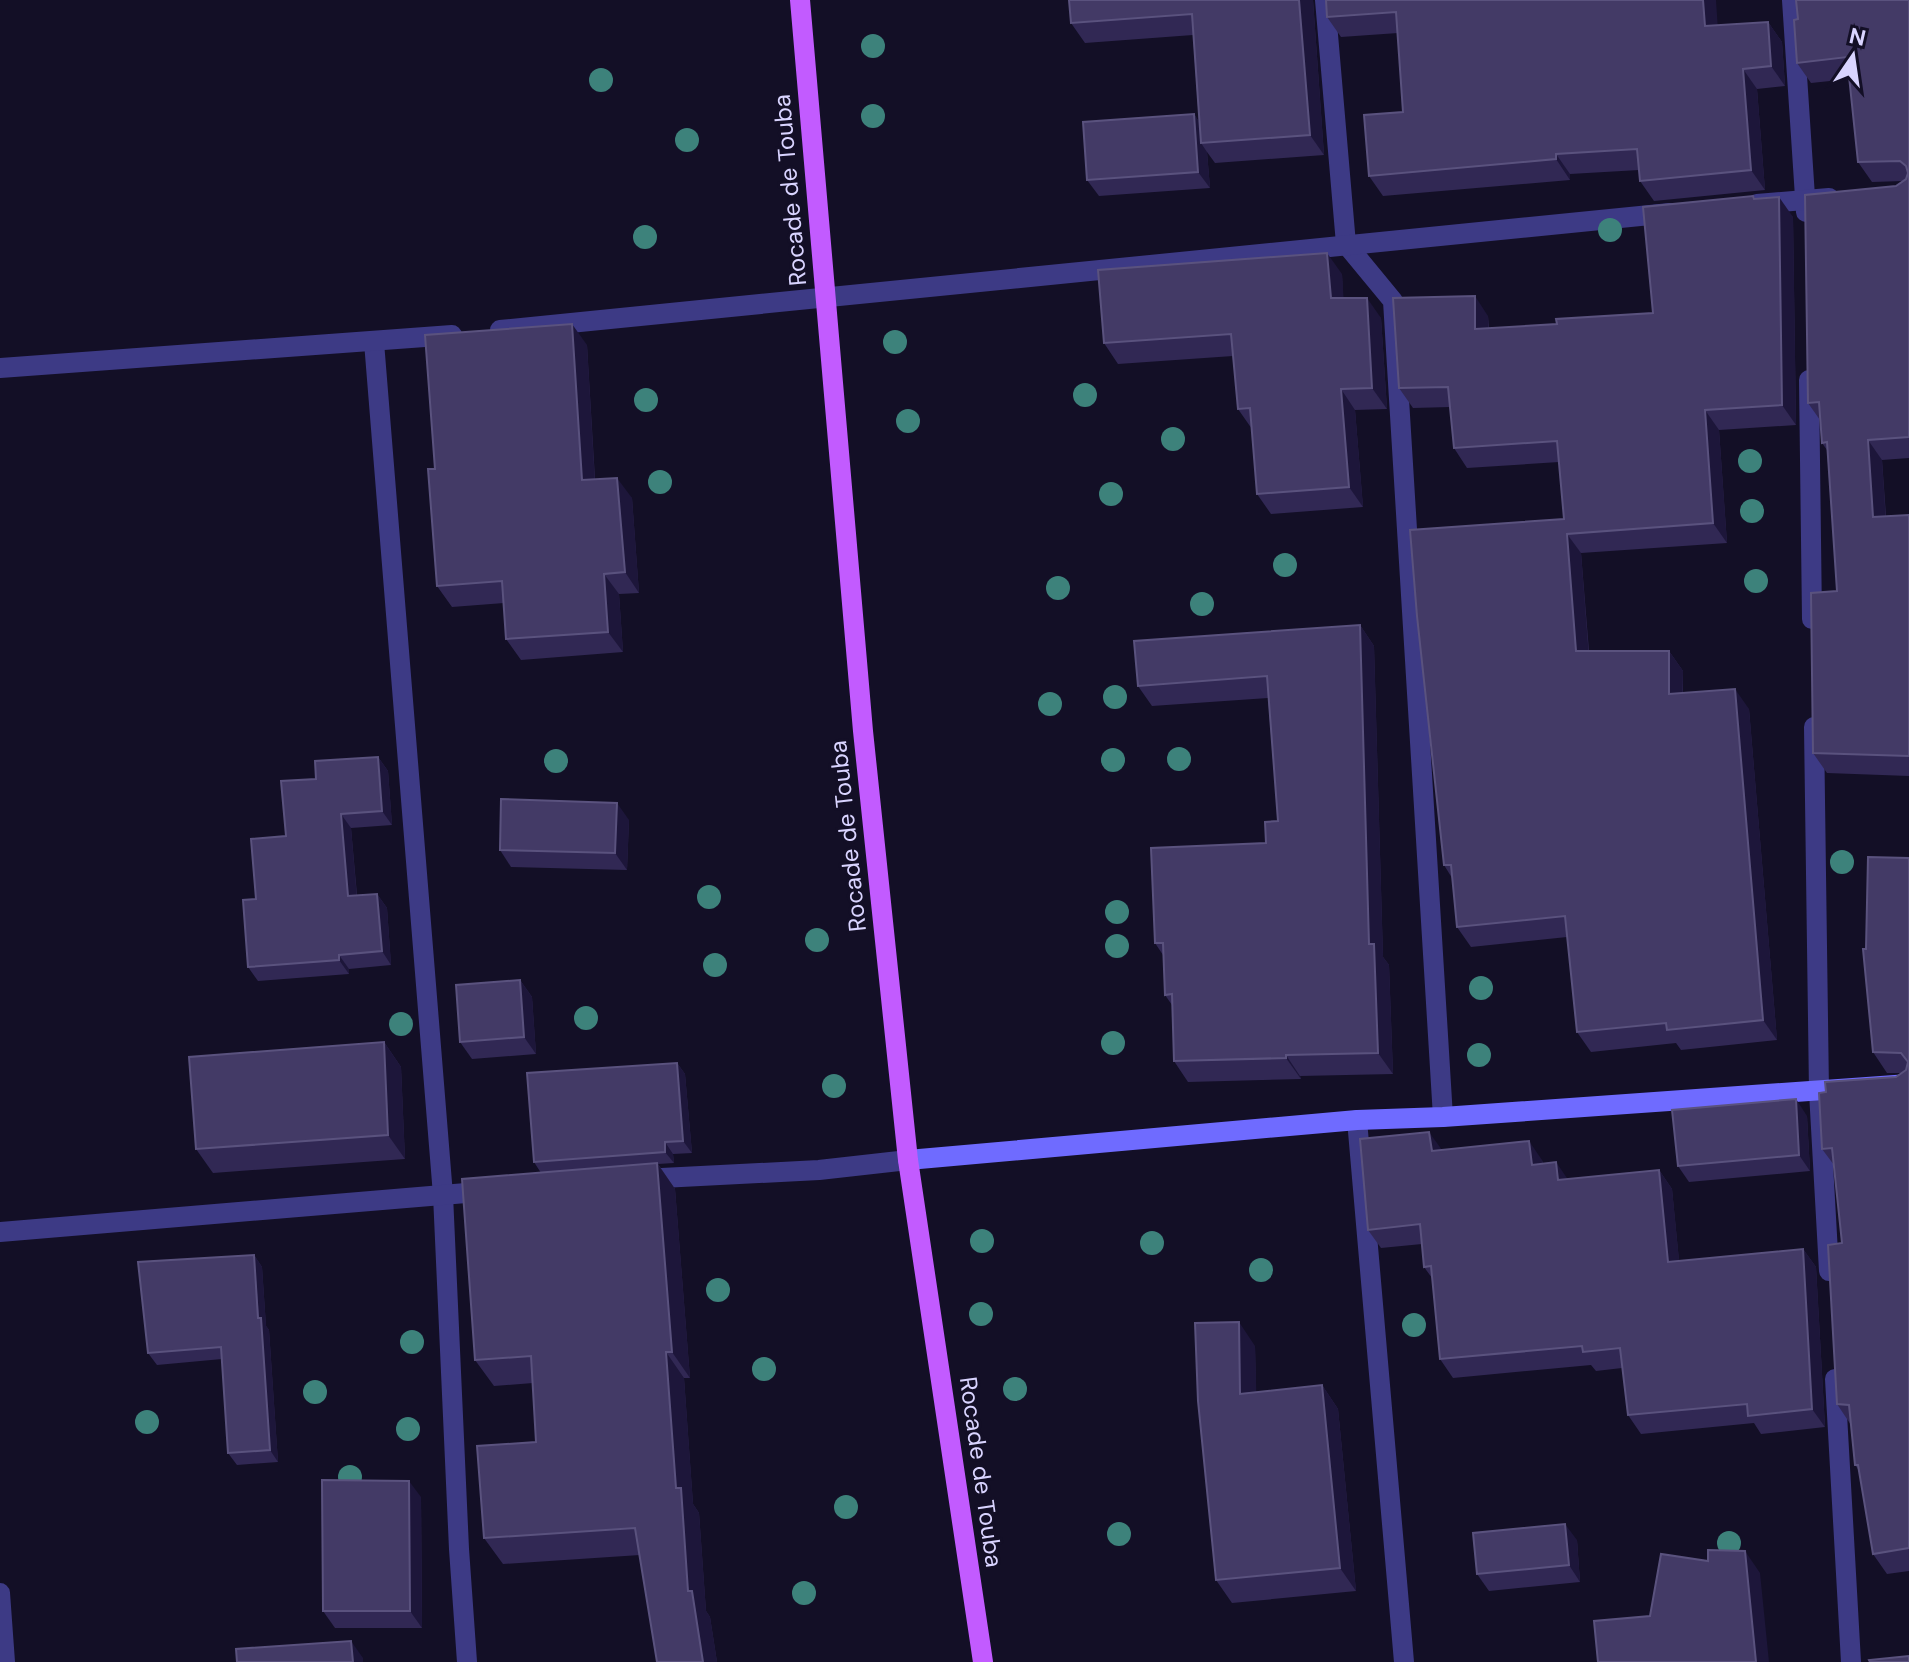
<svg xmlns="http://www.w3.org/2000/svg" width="1909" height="1662" viewBox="0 0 1909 1662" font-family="'DM Sans',sans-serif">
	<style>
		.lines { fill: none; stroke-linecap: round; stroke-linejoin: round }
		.street { stroke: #3d3a85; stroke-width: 20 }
		.secondary { stroke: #6f6bff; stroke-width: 20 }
		.primary { stroke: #c25bff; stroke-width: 20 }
		.tree { fill: #3d827b }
		.wall { fill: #312854 }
		.shaded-wall { fill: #1d163a }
		.building { fill: #433a66; stroke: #5a527e; stroke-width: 2 }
		.labels { text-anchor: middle; stroke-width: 6; stroke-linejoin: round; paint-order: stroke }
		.street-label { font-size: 24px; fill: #d9d4ff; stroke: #130f26 }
	</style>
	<rect width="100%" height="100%" fill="#130f26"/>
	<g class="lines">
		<!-- street -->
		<g class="street">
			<polyline points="1325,0 1346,244 1393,301 1443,1117"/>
			<polyline points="1792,0 1806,212"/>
			<polyline points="1757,204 1829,198"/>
			<polyline points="500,330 1670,213"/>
			<polyline points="374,342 443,1195 459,1549 467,1662"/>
			<polyline points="0,368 452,335"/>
			<polyline points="1809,380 1812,619"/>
			<polyline points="1814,727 1819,1092 1829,1271"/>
			<polyline points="1357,1120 1404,1662"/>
			<polyline points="642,1179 819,1170 908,1160"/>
			<polyline points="0,1232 490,1191"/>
			<polyline points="1835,1379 1851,1662"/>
			<polyline points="0,1593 5,1662"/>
		</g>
		<!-- secondary -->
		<polyline class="secondary" points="908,1160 1357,1120 1443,1117 1909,1084"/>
		<!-- primary -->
		<polyline class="primary" points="800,0 863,731 908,1160 983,1662"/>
	</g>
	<!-- trees -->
	<g class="tree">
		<circle cx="873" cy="46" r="12"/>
		<circle cx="601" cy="80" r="12"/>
		<circle cx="873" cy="116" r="12"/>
		<circle cx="687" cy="140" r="12"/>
		<circle cx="1610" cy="230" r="12"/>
		<circle cx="645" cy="237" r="12"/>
		<circle cx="895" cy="342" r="12"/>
		<circle cx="1085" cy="395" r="12"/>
		<circle cx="646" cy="400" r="12"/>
		<circle cx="908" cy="421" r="12"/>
		<circle cx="1173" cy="439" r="12"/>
		<circle cx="1750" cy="461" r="12"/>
		<circle cx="660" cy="482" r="12"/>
		<circle cx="1111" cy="494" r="12"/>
		<circle cx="1752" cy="511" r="12"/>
		<circle cx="1285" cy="565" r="12"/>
		<circle cx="1756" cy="581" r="12"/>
		<circle cx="1058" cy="588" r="12"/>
		<circle cx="1202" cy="604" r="12"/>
		<circle cx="1115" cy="697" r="12"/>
		<circle cx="1050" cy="704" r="12"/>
		<circle cx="1179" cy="759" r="12"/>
		<circle cx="1113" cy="760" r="12"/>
		<circle cx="556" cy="761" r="12"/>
		<circle cx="1842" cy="862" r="12"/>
		<circle cx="709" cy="897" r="12"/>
		<circle cx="1117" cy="912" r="12"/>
		<circle cx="817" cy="940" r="12"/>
		<circle cx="1117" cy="946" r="12"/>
		<circle cx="715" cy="965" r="12"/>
		<circle cx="1481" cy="988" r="12"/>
		<circle cx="586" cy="1018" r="12"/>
		<circle cx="401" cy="1024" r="12"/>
		<circle cx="1113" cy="1043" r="12"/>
		<circle cx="1479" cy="1055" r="12"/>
		<circle cx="834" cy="1086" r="12"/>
		<circle cx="982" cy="1241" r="12"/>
		<circle cx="1152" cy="1243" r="12"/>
		<circle cx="1261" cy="1270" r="12"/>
		<circle cx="718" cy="1290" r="12"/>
		<circle cx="981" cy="1314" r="12"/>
		<circle cx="1414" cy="1325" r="12"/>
		<circle cx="412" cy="1342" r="12"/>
		<circle cx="764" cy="1369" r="12"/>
		<circle cx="1015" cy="1389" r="12"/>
		<circle cx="315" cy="1392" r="12"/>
		<circle cx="147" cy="1422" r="12"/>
		<circle cx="408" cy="1429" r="12"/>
		<circle cx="350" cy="1477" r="12"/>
		<circle cx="846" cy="1507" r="12"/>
		<circle cx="1119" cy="1534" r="12"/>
		<circle cx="1729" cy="1543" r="12"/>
		<circle cx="804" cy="1593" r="12"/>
	</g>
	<!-- wall -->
	<g class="wall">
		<polygon points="1069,0 1313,0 1324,155 1215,163 1207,152 1210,188 1099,196 1087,180 1194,114 1199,122 1193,35 1085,43 1071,23"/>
		<polygon points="1326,0 1718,25 1768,22 1782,42 1785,86 1757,89 1765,190 1654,201 1640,181 1639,170 1570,174 1570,180 1383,196 1369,176 1403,112 1398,33 1341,37 1327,17"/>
		<polygon points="1909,0 1909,458 1882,460 1886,516 1909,515 1909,776 1827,773 1813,753 1837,591 1827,450 1822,443 1820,420 1808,403 1896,186 1903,181 1872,182 1858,162 1849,79 1811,83 1797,63 1798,19"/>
		<polygon points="1753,196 1756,199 1793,217 1796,425 1719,430 1727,543 1581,553 1589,651 1669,651 1683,671 1683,693 1749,709 1777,1040 1681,1050 1676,1043 1591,1052 1577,1032 1567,937 1471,947 1457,927 1452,878 1444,865 1564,519 1559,462 1467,468 1454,448 1450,407 1413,408 1399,388 1488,316 1489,328 1557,324 1653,313"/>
		<polygon points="1342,274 1343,298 1381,318 1387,409 1355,410 1363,507 1271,514 1257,494 1252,429 1238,409 1233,356 1118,364 1104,343"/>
		<polygon points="587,345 595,479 632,498 639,593 619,594 623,652 521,660 506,639 504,603 452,607 437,586"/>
		<polygon points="1360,625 1374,646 1383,957 1389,965 1393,1074 1300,1076 1301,1079 1188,1082 1174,1061 1172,1005 1165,995 1163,955 1155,943 1266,843 1278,821 1268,698 1152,706 1138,686"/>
		<polygon points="378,757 388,771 392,825 351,828 357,895 377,894 387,908 391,965 349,969 349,974 258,981 248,967 286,836 316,779"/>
		<polygon points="629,820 627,870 511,867 500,850"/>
		<polygon points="1909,858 1909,1571 1887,1574 1873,1554 1860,1472 1855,1465 1851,1425 1837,1404 1842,1243 1834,1165 1822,1149 1826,1092 1896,1077 1902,1073 1887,1073 1873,1052 1866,949"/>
		<polygon points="520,980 532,997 536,1054 472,1059 460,1042"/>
		<polygon points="384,1042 401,1067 405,1159 213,1173 196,1149"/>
		<polygon points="677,1063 685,1074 692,1153 673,1154 674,1163 658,1164 675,1189 690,1378 684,1378 693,1504 699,1513 706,1611 710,1617 717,1662 657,1662 640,1555 503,1564 484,1538 536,1442 533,1383 494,1386 475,1360 541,1173 534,1162"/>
		<polygon points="1807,1116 1810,1171 1689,1182 1678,1166"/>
		<polygon points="1442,1150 1542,1160 1543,1164 1568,1179 1659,1170 1672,1189 1679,1261 1803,1249 1816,1267 1825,1427 1761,1434 1754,1423 1641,1434 1628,1415 1622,1368 1596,1371 1591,1365 1453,1378 1440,1359 1432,1278 1424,1267 1422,1244 1381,1248 1368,1230"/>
		<polygon points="254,1255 262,1267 266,1326 269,1330 278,1462 237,1465 228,1453 222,1359 157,1365 148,1353"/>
		<polygon points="1255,1346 1256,1392 1322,1385 1338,1409 1356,1591 1232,1603 1216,1580"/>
		<polygon points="421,1497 422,1628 335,1628 323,1611"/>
		<polygon points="1577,1540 1580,1582 1489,1591 1477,1574"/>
	</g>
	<!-- shaded-wall -->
	<g class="shaded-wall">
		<polygon points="1299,0 1313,0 1324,155 1310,135"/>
		<polygon points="1703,0 1716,0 1719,46 1705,26"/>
		<polygon points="1768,22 1782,42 1785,86 1771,66"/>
		<polygon points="1743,69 1757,89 1765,190 1751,170"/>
		<polygon points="1194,114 1205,131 1201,143 1207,152 1210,188 1198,172"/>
		<polygon points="1556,154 1570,174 1570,180 1556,159"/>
		<polygon points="1779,197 1793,217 1796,425 1782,405"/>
		<polygon points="1327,253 1342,274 1345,319 1331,298"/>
		<polygon points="1475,296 1488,316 1489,348 1475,329"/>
		<polygon points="1367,298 1381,318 1387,409 1372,388"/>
		<polygon points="572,324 587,345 596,501 582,480"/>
		<polygon points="1341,389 1355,410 1363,507 1349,487"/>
		<polygon points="1705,410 1719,430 1727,543 1713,523"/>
		<polygon points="1868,440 1882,460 1887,538 1873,517"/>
		<polygon points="617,478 632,498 639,593 625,572"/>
		<polygon points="1567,534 1581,553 1590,671 1576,651"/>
		<polygon points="604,574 619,594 623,652 608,632"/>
		<polygon points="1360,625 1374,646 1383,957 1389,965 1393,1074 1378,1053 1369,944"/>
		<polygon points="1669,651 1683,671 1682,714 1669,694"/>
		<polygon points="1735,689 1749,709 1777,1040 1763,1020"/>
		<polygon points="378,757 388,771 392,825 382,811"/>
		<polygon points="617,803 629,820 627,870 615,853"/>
		<polygon points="341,814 351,828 358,910 348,896"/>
		<polygon points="377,894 387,908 391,965 382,951"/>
		<polygon points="339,955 349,969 349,974 339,960"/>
		<polygon points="520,980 532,997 536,1054 524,1037"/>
		<polygon points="384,1042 401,1067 405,1159 388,1135"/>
		<polygon points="1286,1055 1300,1076 1301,1079 1286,1058"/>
		<polygon points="677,1063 685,1074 692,1153 683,1141"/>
		<polygon points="1796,1099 1807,1116 1810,1171 1799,1155"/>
		<polygon points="1429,1132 1442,1150 1432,1151"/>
		<polygon points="1529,1141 1542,1160 1545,1183 1532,1165"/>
		<polygon points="665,1142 673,1154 674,1163 665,1152"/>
		<polygon points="1556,1162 1569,1181 1558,1180"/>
		<polygon points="657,1163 675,1189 690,1378 672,1352"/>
		<polygon points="1659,1170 1672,1189 1681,1280 1668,1262"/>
		<polygon points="1803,1249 1816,1267 1825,1427 1812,1409"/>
		<polygon points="254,1255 262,1267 266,1326 269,1330 278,1462 270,1450"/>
		<polygon points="1239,1322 1255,1346 1257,1417 1240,1394"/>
		<polygon points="666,1352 684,1378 693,1504 699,1513 706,1611 710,1617 717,1662 703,1662 688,1591 676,1488"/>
		<polygon points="1322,1385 1338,1409 1356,1591 1340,1568"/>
		<polygon points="409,1481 421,1497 422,1628 410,1611"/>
		<polygon points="1565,1524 1577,1540 1580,1582 1569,1565"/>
		<polygon points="1745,1551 1760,1573 1769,1662 1756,1662"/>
		<polygon points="351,1641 363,1658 363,1662 353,1662"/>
	</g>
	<!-- building -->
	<g class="building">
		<polygon points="1069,0 1299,0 1310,135 1201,143 1192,14 1071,23"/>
		<polygon points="1326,0 1703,0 1705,26 1768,22 1771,66 1743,69 1751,170 1640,181 1637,149 1556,154 1556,159 1369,176 1364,115 1403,112 1396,12 1327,17"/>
		<polygon points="1796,0 1909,0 1909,437 1868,440 1873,517 1909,515 1909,756 1813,753 1811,593 1837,591 1827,442 1822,443 1819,402 1808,403 1805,195 1896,186 1906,179 1908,173 1906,166 1900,161 1858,162 1847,57 1797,63 1794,20 1798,19"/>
		<polygon points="1194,114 1198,172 1087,180 1083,122"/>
		<polygon points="1753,196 1754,199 1779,197 1782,405 1705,410 1713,523 1567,534 1576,651 1669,651 1669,694 1735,689 1763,1020 1667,1030 1666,1023 1577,1032 1565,916 1457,927 1451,865 1444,865 1417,616 1410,530 1564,519 1557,441 1454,448 1448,387 1399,388 1393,298 1475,296 1475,329 1557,324 1556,319 1653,313 1643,207"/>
		<polygon points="1327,253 1331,298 1367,298 1372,388 1341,389 1349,487 1257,494 1250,408 1238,409 1231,334 1104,343 1098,270"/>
		<polygon points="572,324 582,480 617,478 625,572 604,574 608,632 506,639 502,581 437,586 428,469 435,469 425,335"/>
		<polygon points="1360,625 1369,944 1374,944 1378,1053 1286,1055 1286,1058 1174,1061 1172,994 1165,995 1163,943 1155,943 1151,848 1266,843 1265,822 1278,821 1267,676 1138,686 1134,641"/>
		<polygon points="378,757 382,811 341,814 348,896 377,894 382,951 339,955 339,960 248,967 243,900 256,899 251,839 286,836 281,781 316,779 315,761"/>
		<polygon points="501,799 617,803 615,853 500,850"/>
		<polygon points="1868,857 1909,858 1909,1548 1873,1554 1858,1465 1855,1465 1849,1405 1837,1404 1828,1245 1842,1243 1832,1148 1822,1149 1819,1093 1826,1092 1825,1082 1896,1077 1906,1070 1908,1062 1901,1053 1873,1052 1863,949 1866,949"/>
		<polygon points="520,980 524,1037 460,1042 456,985"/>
		<polygon points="384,1042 388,1135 196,1149 189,1057"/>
		<polygon points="677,1063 683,1141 665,1142 665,1152 534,1162 527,1073"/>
		<polygon points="1796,1099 1799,1155 1678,1166 1672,1110"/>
		<polygon points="1429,1132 1432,1151 1529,1141 1532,1165 1556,1162 1558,1180 1659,1170 1668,1262 1803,1249 1812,1409 1748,1416 1747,1404 1628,1415 1620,1348 1583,1352 1582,1346 1440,1359 1431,1266 1424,1267 1420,1224 1368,1230 1360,1139"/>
		<polygon points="657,1163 672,1352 666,1352 676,1488 681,1488 688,1591 692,1591 703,1662 657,1662 635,1528 484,1538 477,1446 536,1442 531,1356 475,1360 462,1179"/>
		<polygon points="254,1255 258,1318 261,1318 270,1450 228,1453 221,1347 148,1353 138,1262"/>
		<polygon points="1239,1322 1240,1394 1322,1385 1340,1568 1216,1580 1198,1401 1195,1323"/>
		<polygon points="322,1480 409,1481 410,1611 323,1611"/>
		<polygon points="1565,1524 1569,1565 1477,1574 1473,1533"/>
		<polygon points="1708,1550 1745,1551 1756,1662 1598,1662 1594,1621 1650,1616 1661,1554 1708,1561"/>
		<polygon points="351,1641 353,1662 237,1662 236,1649"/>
		<polygon points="1909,1656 1909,1662 1870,1662 1869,1660"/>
	</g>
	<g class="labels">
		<!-- street labels -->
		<g class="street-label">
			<text transform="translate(790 190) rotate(-95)" y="8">Rocade de Touba</text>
			<text transform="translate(848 836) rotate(-96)" y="8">Rocade de Touba</text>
			<text transform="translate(981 1472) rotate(82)" y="8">Rocade de Touba</text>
		</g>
	</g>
	<!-- north arrow -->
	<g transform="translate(1853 56) rotate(13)" stroke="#130f26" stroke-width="6" paint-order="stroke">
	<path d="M0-6L14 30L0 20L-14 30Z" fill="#d9d4ff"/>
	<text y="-12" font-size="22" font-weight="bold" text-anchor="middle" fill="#d9d4ff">N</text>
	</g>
</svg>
